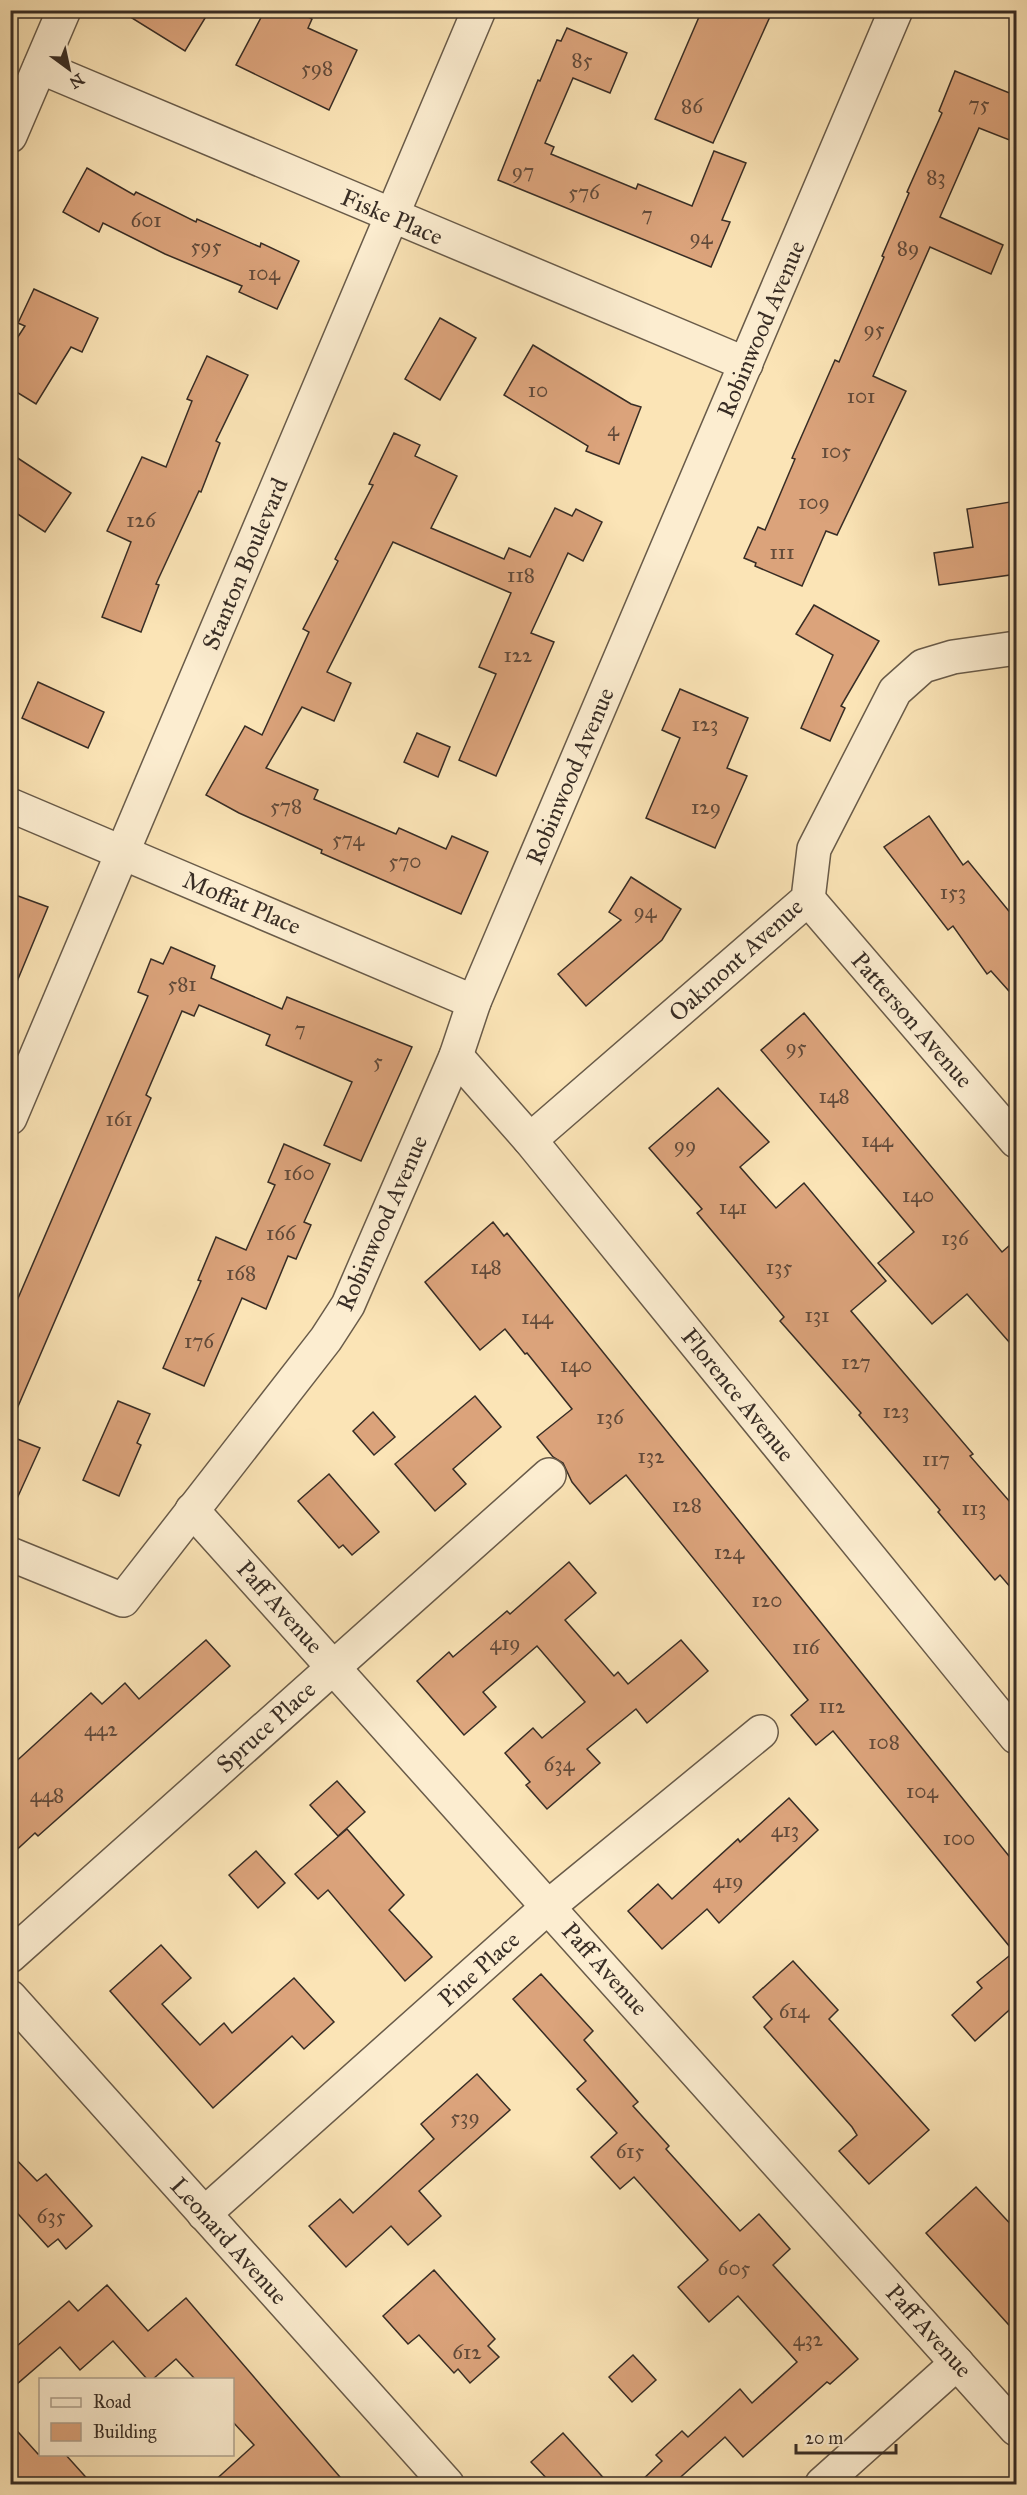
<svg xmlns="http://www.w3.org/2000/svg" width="1027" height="2495" viewBox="0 0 1027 2495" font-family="'IM FELL Great Primer',serif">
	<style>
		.building { fill: #dba37b; stroke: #382d25; stroke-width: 1.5 }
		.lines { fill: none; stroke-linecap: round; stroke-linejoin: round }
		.minor-casing { stroke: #695b49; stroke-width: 36 }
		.minor { stroke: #fcedd0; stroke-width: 33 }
		.labels { text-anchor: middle; stroke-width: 4.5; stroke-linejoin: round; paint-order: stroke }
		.number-label { font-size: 21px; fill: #614a3a }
		.street-label { font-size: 24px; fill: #382d25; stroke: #fcedd0 }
	</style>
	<rect width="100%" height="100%" fill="#fbe4b6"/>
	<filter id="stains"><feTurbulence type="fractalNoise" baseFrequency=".00333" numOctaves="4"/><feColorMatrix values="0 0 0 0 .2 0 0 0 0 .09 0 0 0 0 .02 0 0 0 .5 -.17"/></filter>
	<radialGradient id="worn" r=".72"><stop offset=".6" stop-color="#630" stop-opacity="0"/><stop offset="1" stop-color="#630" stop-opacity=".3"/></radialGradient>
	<!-- building -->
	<g class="building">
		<polygon points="119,10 210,10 185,51"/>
		<polygon points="265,10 296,10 312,19 308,28 357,50 329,110 236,65"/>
		<polygon points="702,10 773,10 713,143 655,119"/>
		<polygon points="567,28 627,53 610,93 573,78 545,143 554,147 551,154 636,189 638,184 692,206 714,151 746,163 722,220 730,222 711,267 498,180 538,80 540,81 557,40 561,41"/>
		<polygon points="955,71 1017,96 1017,143 979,128 940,217 1003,245 991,274 930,247 873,376 906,391 837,535 826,531 802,586 755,566 756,563 744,558 758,527 765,530 795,459 792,458 835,360 839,362 884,257 882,256 909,193 907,192 942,113 939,111"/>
		<polygon points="87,168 134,195 136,192 196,222 197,219 260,247 261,243 299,261 277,309 239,292 242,286 165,254 103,223 99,232 63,212"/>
		<polygon points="34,289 98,318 82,352 71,347 36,404 10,388 10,349 25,326 18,323"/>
		<polygon points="440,318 476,338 440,400 405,379"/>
		<polygon points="533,345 631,404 641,407 619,464 586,451 588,446 504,395"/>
		<polygon points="207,356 248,375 216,441 220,443 201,492 199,491 156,584 159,585 141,632 102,617 131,542 107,531 142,457 166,467 192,401 187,399"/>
		<polygon points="394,433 420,445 415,456 457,476 431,528 504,559 509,548 530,557 555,508 572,516 576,509 602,522 583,561 568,553 531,633 554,642 496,776 459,760 496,674 479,667 511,593 393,542 327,672 351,683 334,721 302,707 266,768 318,790 314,799 396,834 399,828 446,849 452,836 488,852 461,914 321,853 322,850 239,813 206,795 245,726 262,735 309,632 303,629 338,561 335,559 373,485 369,484"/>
		<polygon points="10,453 71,493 45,532 10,509"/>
		<polygon points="1010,502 1017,546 1017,574 939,585 934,553 973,547 967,509"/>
		<polygon points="814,605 879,641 841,706 845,708 830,741 801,728 833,655 796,634"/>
		<polygon points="38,682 104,712 88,748 22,718"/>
		<polygon points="680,689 748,718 727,768 747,776 715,848 646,818 680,738 662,730"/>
		<polygon points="417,733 450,747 438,777 404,762"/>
		<polygon points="929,816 963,865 968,861 1017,921 1017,1000 991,971 987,974 953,926 948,930 884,847"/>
		<polygon points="631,877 681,909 662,940 586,1006 558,974 621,920 609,912"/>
		<polygon points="10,893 48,907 11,996 10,996"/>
		<polygon points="171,947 215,966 211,978 282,1009 287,997 412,1047 361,1161 324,1145 352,1082 266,1045 270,1035 199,1005 194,1016 182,1011 146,1095 151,1098 10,1425 10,1317 148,996 138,992 151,959 163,964"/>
		<polygon points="804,1013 1002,1252 1017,1239 1017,1351 967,1294 932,1324 878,1263 914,1232 761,1050"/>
		<polygon points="718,1088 769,1142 740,1167 776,1208 804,1183 886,1281 851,1311 973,1454 970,1456 1017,1510 1017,1595 1000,1575 995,1580 938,1512 940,1510 859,1415 861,1413 780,1321 784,1317 697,1213 702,1209 649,1148"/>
		<polygon points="284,1144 330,1164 304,1222 311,1225 296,1259 288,1256 266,1309 242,1298 204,1386 163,1368 201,1281 198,1280 216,1237 246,1250 275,1185 268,1182"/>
		<polygon points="493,1222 504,1236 507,1233 1017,1866 1017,2003 975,2041 952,2015 982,1988 977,1982 1014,1952 833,1731 816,1745 791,1715 808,1700 626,1475 590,1504 572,1482 563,1463 553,1457 537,1437 572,1409 527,1353 525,1354 505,1329 480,1350 425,1282"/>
		<polygon points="475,1396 501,1427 453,1469 466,1484 435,1511 395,1464"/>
		<polygon points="118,1401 150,1414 137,1443 141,1445 119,1496 83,1480"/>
		<polygon points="373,1412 395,1437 374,1455 353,1431"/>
		<polygon points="10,1436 40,1448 10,1514"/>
		<polygon points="329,1474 379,1532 352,1555 343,1545 339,1548 298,1501"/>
		<polygon points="569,1562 596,1593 565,1620 614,1676 618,1672 628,1684 681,1640 708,1671 647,1723 636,1709 587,1749 600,1763 547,1809 526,1785 530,1782 505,1753 533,1728 542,1738 585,1702 537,1646 483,1692 496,1707 464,1735 417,1681 449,1652 453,1657 507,1611 510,1614"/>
		<polygon points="206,1640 230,1666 38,1836 35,1833 10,1856 10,1767 91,1693 102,1704 125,1683 139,1699"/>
		<polygon points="337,1781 365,1812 338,1836 310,1805"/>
		<polygon points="789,1798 818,1830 719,1923 707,1909 662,1949 628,1911 658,1884 672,1899 738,1839 740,1842"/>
		<polygon points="347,1829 404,1895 389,1910 432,1957 405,1981 328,1890 318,1899 295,1874"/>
		<polygon points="256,1851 285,1883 258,1908 229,1875"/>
		<polygon points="161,1945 191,1978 162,2004 200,2045 224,2023 232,2033 294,1978 334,2022 304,2049 292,2036 213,2108 110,1991"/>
		<polygon points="793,1961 838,2010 829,2019 929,2130 869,2184 839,2151 857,2135 852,2127 764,2027 772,2019 753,1997"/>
		<polygon points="541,1974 593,2031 584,2040 638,2102 633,2106 669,2146 666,2149 740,2231 759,2214 790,2249 773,2265 858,2359 830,2384 827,2382 743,2457 725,2437 673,2484 638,2484 662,2461 656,2455 682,2431 688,2437 740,2389 752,2403 797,2362 738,2296 709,2322 678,2287 708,2260 634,2177 620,2189 591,2157 617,2133 577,2089 586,2081 513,1999"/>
		<polygon points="477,2074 510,2110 419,2191 441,2216 408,2245 391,2226 346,2267 309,2226 340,2199 353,2213 434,2139 421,2124"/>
		<polygon points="10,2153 37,2181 46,2174 92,2226 66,2249 58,2239 48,2247 10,2205"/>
		<polygon points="976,2187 1017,2231 1017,2334 926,2233"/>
		<polygon points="434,2270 495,2339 488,2346 499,2357 470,2383 458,2369 454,2373 419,2335 408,2344 383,2316"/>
		<polygon points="107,2285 148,2331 186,2298 346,2484 211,2484 254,2445 232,2421 232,2379 195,2379 176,2359 153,2379 147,2379 113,2341 80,2370 60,2347 10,2390 10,2352 69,2301 78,2311"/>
		<polygon points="633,2355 656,2380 632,2402 609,2377"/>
		<polygon points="10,2423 38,2454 65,2454 92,2484 10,2484"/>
		<polygon points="563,2433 609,2484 552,2484 531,2462"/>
	</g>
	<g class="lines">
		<!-- minor casing -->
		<g class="minor-casing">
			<g id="minor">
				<polyline points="40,67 746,364"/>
				<polyline points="10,136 64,10"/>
				<polyline points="10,805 474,1002"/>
				<polyline points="808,899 1016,1141"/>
				<polyline points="456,1056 530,1140 1016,1737"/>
				<polyline points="10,1118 479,10"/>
				<polyline points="530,1140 808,899 814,849 895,691 923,666 953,657 1016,648"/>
				<polyline points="192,1510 1016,2429"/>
				<polyline points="10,1554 123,1600 326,1339 348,1305 456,1056 474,1002 896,10"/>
				<polyline points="10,1956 549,1475"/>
				<polyline points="10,1997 447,2484"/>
				<polyline points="204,2214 549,1906 761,1732"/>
				<polyline points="822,2484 957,2363"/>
			</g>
		</g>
		<!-- minor -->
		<use href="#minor" class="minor"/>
	</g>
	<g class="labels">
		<!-- number labels -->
		<g class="number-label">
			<text x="582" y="67">85</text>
			<text x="317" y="75">598</text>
			<text x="979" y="111">75</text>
			<text x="692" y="113">86</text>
			<text x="523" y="178">97</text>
			<text x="936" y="184">83</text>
			<text x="584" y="199">576</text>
			<text x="647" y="221">7</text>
			<text x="146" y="227">601</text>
			<text x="701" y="244">94</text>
			<text x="206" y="253">595</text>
			<text x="908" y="255">89</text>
			<text x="264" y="280">104</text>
			<text x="874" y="336">95</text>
			<text x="538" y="397">10</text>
			<text x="861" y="403">101</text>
			<text x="613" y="436">4</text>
			<text x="836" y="458">105</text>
			<text x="814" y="509">109</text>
			<text x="141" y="527">126</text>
			<text x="782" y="559">111</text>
			<text x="521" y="582">118</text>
			<text x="518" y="662">122</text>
			<text x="705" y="731">123</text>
			<text x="286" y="813">578</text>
			<text x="706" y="814">129</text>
			<text x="348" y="846">574</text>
			<text x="405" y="868">570</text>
			<text x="953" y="899">153</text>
			<text x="645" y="918">94</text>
			<text x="182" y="991">581</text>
			<text x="300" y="1036">7</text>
			<text x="796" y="1054">95</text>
			<text x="378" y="1068">5</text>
			<text x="834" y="1103">148</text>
			<text x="119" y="1126">161</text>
			<text x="877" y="1147">144</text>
			<text x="685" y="1152">99</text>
			<text x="299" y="1180">160</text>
			<text x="918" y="1202">140</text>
			<text x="733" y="1214">141</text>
			<text x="281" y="1240">166</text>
			<text x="955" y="1245">136</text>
			<text x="486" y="1274">148</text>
			<text x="779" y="1274">135</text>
			<text x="241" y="1280">168</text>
			<text x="817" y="1322">131</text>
			<text x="537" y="1324">144</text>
			<text x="199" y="1348">176</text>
			<text x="856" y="1369">127</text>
			<text x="576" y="1372">140</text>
			<text x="896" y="1418">123</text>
			<text x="610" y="1424">136</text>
			<text x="651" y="1463">132</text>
			<text x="936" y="1466">117</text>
			<text x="687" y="1512">128</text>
			<text x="974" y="1515">113</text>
			<text x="729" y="1559">124</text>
			<text x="767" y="1607">120</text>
			<text x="505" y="1650">419</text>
			<text x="806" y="1654">116</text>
			<text x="832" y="1713">112</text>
			<text x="101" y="1736">442</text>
			<text x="884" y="1749">108</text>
			<text x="559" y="1771">634</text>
			<text x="922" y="1798">104</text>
			<text x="47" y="1802">448</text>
			<text x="785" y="1837">413</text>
			<text x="959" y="1845">100</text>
			<text x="728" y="1888">419</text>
			<text x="794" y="2018">614</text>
			<text x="465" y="2124">539</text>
			<text x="630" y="2158">615</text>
			<text x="51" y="2223">635</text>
			<text x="734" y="2275">605</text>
			<text x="808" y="2346">432</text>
			<text x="467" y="2359">612</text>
		</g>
		<!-- street labels -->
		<g class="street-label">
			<text transform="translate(392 217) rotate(23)" y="8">Fiske Place</text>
			<text transform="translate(761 329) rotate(-67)" y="8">Robinwood Avenue</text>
			<text transform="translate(245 564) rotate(-67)" y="8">Stanton Boulevard</text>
			<text transform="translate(570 776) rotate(-67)" y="8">Robinwood Avenue</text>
			<text transform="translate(242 903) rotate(23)" y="8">Moffat Place</text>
			<text transform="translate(736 960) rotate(-42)" y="8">Oakmont Avenue</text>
			<text transform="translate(912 1020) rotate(49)" y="8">Patterson Avenue</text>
			<text transform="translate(382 1223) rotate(-66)" y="8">Robinwood Avenue</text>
			<text transform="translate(738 1395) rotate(51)" y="8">Florence Avenue</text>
			<text transform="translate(280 1607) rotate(48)" y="8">Paff Avenue</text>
			<text transform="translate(266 1727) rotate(-42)" y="8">Spruce Place</text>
			<text transform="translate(479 1969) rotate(-42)" y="8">Pine Place</text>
			<text transform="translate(605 1969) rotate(48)" y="8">Paff Avenue</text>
			<text transform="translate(229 2241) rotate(48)" y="8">Leonard Avenue</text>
			<text transform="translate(929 2331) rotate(48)" y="8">Paff Avenue</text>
		</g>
	</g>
	<!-- margin -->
	<rect width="1027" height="2495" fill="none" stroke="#fbe4b6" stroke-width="36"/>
	<rect x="12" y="12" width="1003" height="2471" fill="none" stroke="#382d25" stroke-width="3"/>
	<rect x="18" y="18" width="991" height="2459" fill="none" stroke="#382d25" stroke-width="1.5"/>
	<!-- legend -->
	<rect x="39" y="2378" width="195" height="78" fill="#fcedd0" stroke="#aea08c" stroke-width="1.5"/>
	<rect x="51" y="2398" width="30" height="9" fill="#fcedd0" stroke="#aea08c" stroke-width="1.5"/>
	<text x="93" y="2408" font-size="18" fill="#382d25">Road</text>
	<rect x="51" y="2423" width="30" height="18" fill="#dba37b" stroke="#aea08c" stroke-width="1.5"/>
	<text x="93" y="2438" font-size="18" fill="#382d25">Building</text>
	<!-- north arrow -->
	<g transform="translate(69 69) rotate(147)" stroke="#fcedd0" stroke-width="4.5" paint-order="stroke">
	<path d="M0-4.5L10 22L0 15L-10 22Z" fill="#382d25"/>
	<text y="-9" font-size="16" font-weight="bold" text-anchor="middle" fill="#382d25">N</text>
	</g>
	<!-- scale -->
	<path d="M796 2444v9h100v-9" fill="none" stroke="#382d25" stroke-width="3"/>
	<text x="805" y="2444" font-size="18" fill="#382d25" stroke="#fcedd0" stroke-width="4.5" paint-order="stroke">20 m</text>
	<rect width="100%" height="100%" filter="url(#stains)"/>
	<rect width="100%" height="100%" fill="url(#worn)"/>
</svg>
